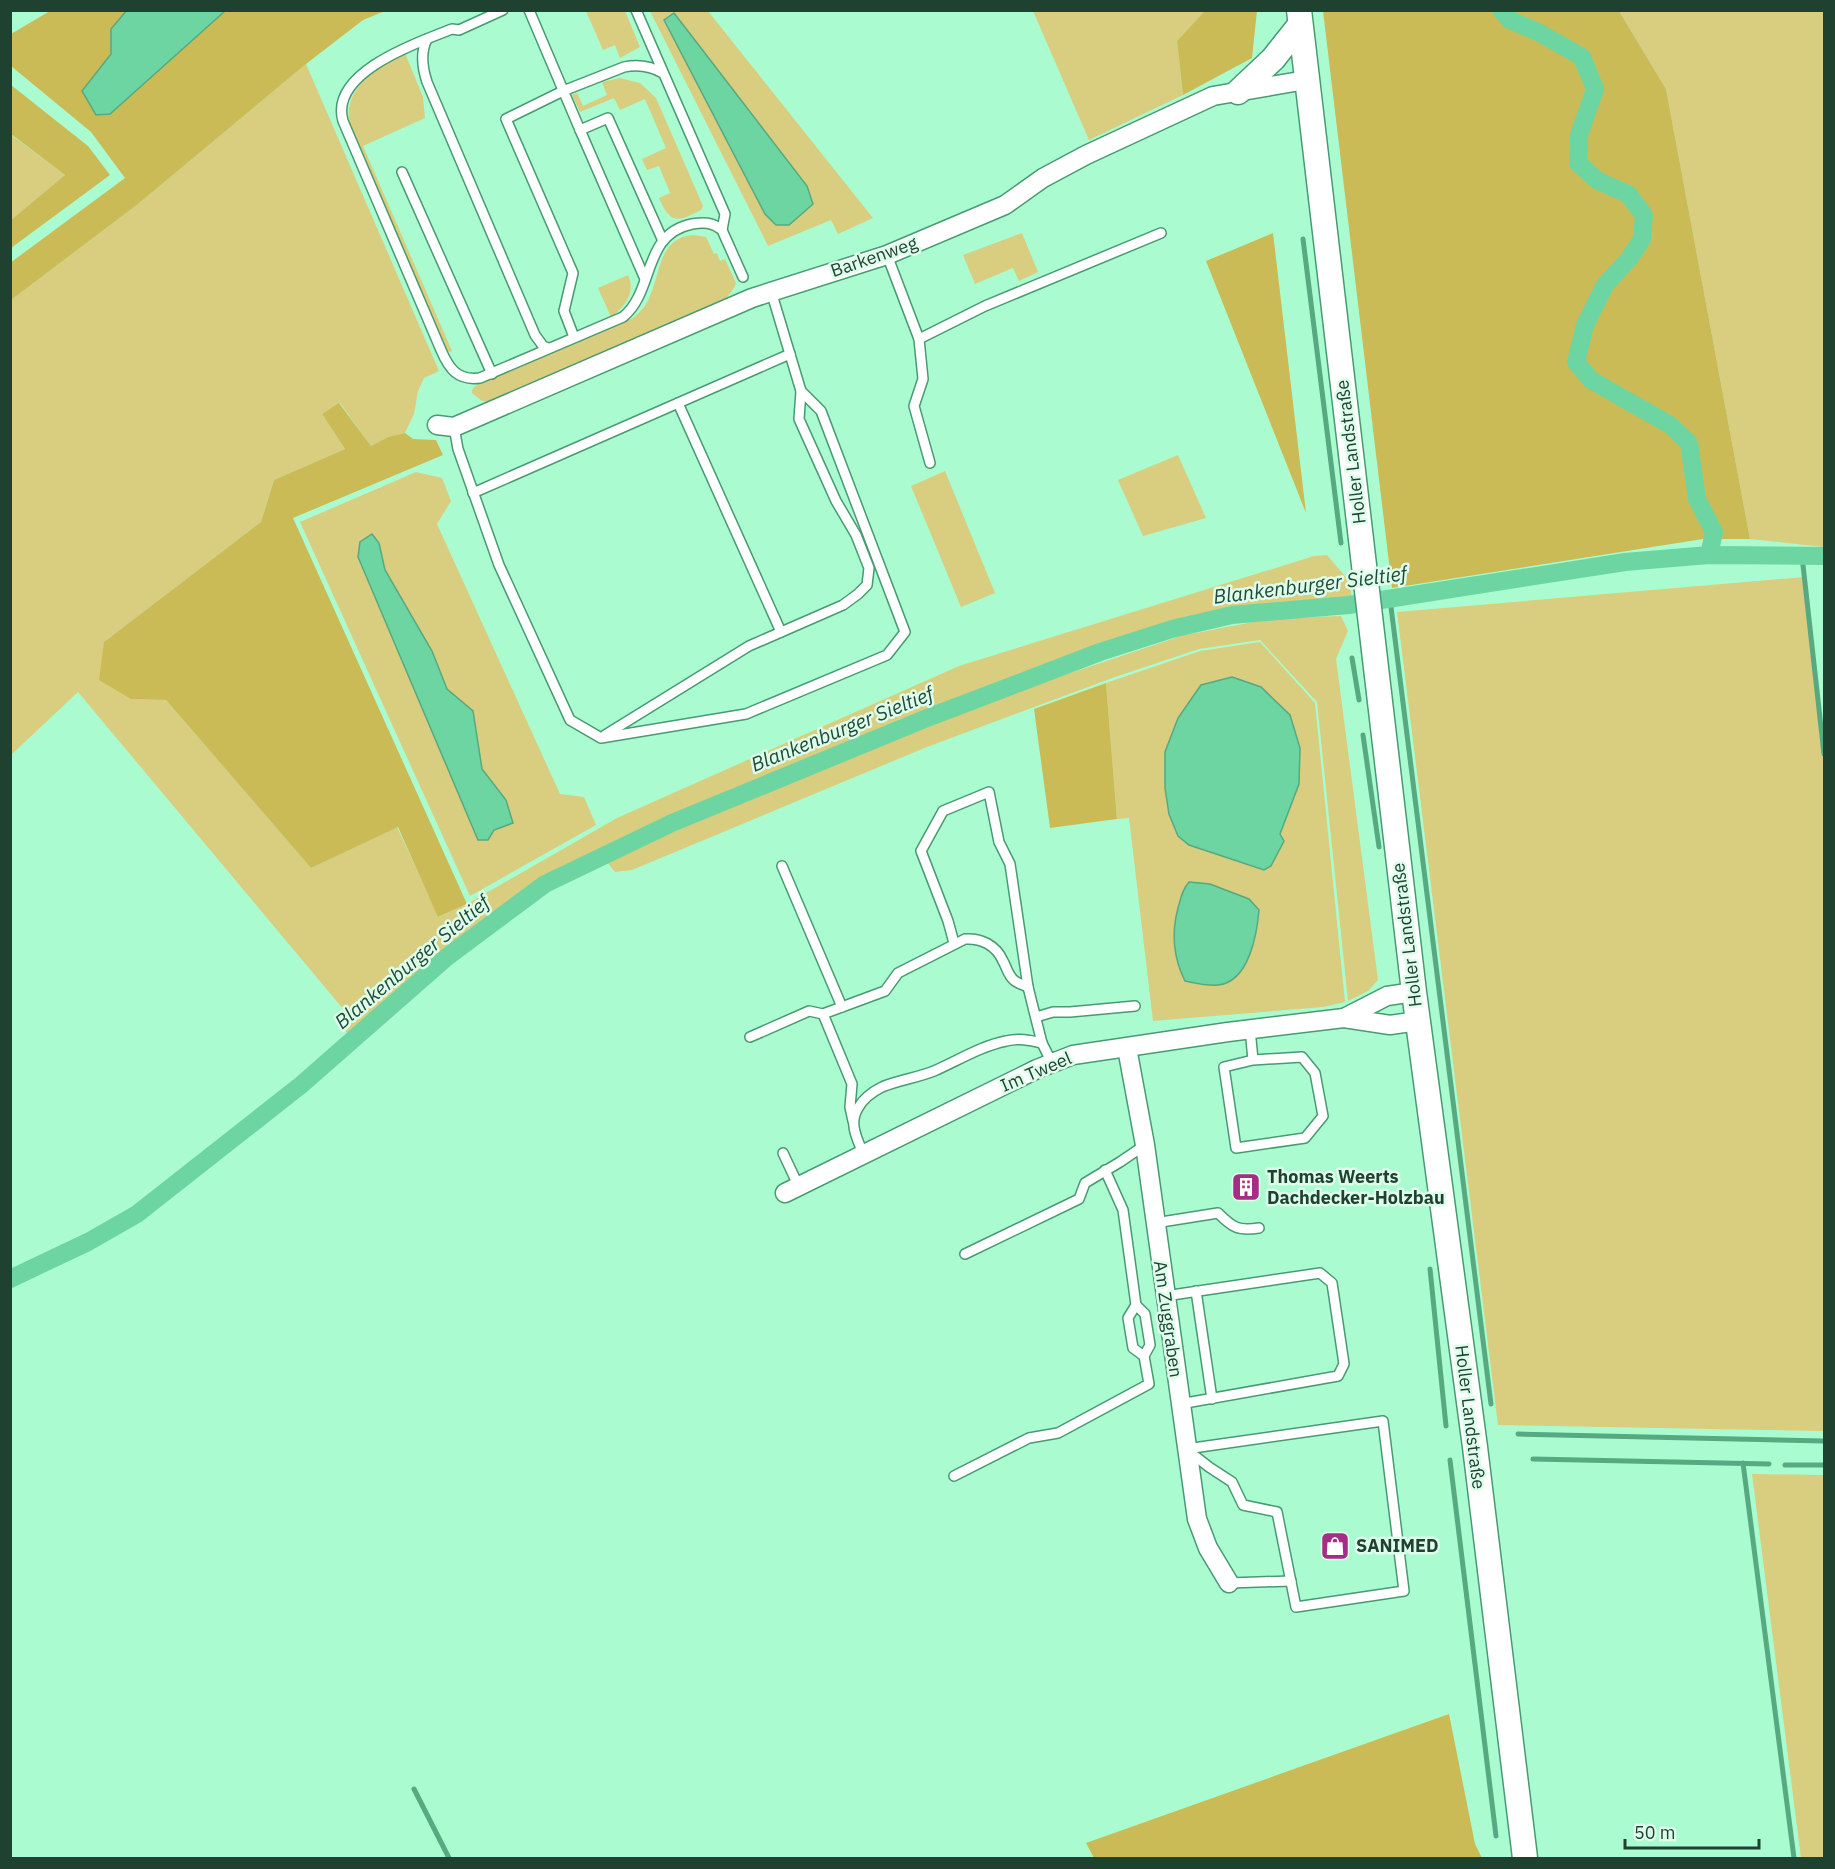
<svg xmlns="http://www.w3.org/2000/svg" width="1835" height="1869" viewBox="0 0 1835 1869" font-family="'IBM Plex Sans',sans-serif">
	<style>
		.green { fill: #d9cd7f; fill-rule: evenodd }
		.forest { fill: #cbbb56 }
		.water { fill: #6dd5a2; stroke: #56a980; stroke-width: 1.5 }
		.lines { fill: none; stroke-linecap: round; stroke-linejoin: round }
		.stream { stroke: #56a980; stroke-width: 5 }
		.canal { stroke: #6dd5a2; stroke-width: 18 }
		.service-casing { stroke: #489a72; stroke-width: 12 }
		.minor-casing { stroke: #489a72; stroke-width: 21 }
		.secondary-casing { stroke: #489a72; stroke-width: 27 }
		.service { stroke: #fff; stroke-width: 9 }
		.minor { stroke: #fff; stroke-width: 18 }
		.secondary { stroke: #fff; stroke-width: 24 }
		.labels { text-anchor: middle; stroke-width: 5; stroke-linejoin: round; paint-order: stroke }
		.street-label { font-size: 18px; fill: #1f4130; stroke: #defdeb }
		.poi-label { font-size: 18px; font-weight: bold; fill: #1f4130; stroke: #defdeb; text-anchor: start }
		.water-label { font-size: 20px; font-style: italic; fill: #1f4b36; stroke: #defdeb }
	</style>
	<rect width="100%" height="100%" fill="#aafcd0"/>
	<!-- green -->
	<g class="green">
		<polygon points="586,11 625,11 640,47 620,58 615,45 603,50"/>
		<polygon points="650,11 708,11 873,218 838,234 831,220 768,246"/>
		<polygon points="1033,11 1206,11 1177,41 1183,95 1089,140"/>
		<polygon points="1619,11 1824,11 1824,547 1750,539 1666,89"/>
		<path d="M405 53 423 97 425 118 363 146 452 351 450 352 447 350 352 132C337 94 374 66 405 53Z"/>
		<polygon points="306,64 439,371 424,378 418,391 414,414 405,433 388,437 371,446 340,403 322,414 345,449 274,480 261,522 104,642 131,699 166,700 311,868 397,827 439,917 467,904 617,818 959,666 1314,556 1327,555 1350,582 1352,602 1230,611 1135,637 939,708 763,781 546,877 447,948 349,1035 335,1018 344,1010 78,692 11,755 11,300 138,204"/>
		<path d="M620 78 640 83 656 98 703 206 701 210C677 222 671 225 659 198L670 193 659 166 647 170 642 159 666 148 645 99 620 110 614 98 580 112 572 95 577 93 583 106 607 95 602 82Z"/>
		<polygon points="10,134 65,175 11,220 10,220"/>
		<polygon points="1022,233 1038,272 1019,281 1013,268 975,284 963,255"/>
		<path d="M693 235 706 237 714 254 717 253 720 261 725 259 736 283 735 286 726 299 488 402 482 401 472 393V390L475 386 633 318C641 311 647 305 650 296 661 271 659 238 693 235Z"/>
		<path d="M628 275C636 292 625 307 611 317L598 288Z"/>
		<polygon points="1178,455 1206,518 1143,536 1118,480"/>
		<polygon points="945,471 995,593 961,607 911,486"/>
		<path d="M416 472 442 478 451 501 437 524 560 794 584 797 596 825 470 896 300 522ZM360 542 379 543 385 570 432 651 447 689 473 711 482 769 506 800 513 824 494 830Z"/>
		<polygon points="1804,577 1824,747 1824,1431 1498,1425 1397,612"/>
		<polygon points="1341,616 1348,631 1336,659 1378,980 1368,991 1348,1001 1317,702 1260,640 1199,649 1115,677 927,747 632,870 615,872 606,861 905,733 1017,691 1181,636 1268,619"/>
		<path d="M1260 642 1315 703 1345 1002 1323 1007 1153 1021 1129 818 1117 819 1106 683 1200 651ZM1300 748 1299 784 1280 834 1215 852 1189 845Z"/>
		<polygon points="1752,1474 1824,1475 1824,1858 1801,1858"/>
	</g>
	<!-- forest -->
	<g class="forest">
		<polygon points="1206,10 1257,11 1252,58 1183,95 1177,41"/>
		<polygon points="50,11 127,11 111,29 111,54 82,91 110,114 225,11 385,11 363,20 306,64 138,204 11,300 10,263 125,178 91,132 11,66 11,34"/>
		<polygon points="1323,11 1619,11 1666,89 1750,539 1703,539 1392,588"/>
		<polygon points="11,85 88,146 110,175 11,248 11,220 65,175 11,134"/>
		<polygon points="1273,233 1306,513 1206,261"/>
		<polygon points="339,403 371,446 388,437 405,433 413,439 436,440 443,455 293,518 467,904 438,917 398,827 311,868 166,700 131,699 99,680 104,642 261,522 274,480 345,449 322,414"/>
		<polygon points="1106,683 1117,819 1050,828 1034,709"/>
		<polygon points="1449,1714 1475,1844 1482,1858 1094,1858 1086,1843"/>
	</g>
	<!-- water -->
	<g class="water">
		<polygon points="127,10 225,11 110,114 96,115 82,91 111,54 111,29"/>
		<polygon points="674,13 807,186 813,204 789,225 776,225 765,214 664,20"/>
		<polygon points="372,534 379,543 385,570 432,651 447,689 473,711 482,769 506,800 513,823 494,830 488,840 478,840 358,557 360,542"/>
		<polygon points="1232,677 1261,687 1290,715 1300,748 1299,784 1280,834 1284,841 1271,866 1264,870 1189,845 1178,836 1169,814 1165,788 1165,752 1178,718 1201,685"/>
		<path d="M1189 882 1210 884 1249 899 1259 910C1257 934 1249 982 1218 985 1208 986 1195 983 1185 981 1173 957 1171 934 1178 908 1181 898 1182 890 1189 882Z"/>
	</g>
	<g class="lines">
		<!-- stream -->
		<g class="stream">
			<polyline points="1303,239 1341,543"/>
			<polyline points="1802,556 1824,754"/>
			<polyline points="1390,599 1491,1404"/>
			<polyline points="1352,658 1359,700"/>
			<polyline points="1363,735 1379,847"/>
			<polyline points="1430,1269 1446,1426"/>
			<polyline points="1518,1434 1824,1441"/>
			<polyline points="1533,1459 1769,1464"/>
			<polyline points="1450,1460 1496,1836"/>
			<polyline points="1743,1463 1794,1858"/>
			<polyline points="1785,1465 1824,1465"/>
			<polyline points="414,1789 449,1858"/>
		</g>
		<!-- canal -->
		<g class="canal">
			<polyline points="1501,10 1510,20 1538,32 1582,57 1595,89 1579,135 1578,163 1598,181 1628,194 1644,215 1642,239 1629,259 1605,285 1585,325 1576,362 1591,380 1670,425 1689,443 1697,499 1714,532 1709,555"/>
			<polyline points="10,1279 88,1242 137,1214 301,1085 447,957 545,884 672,823 927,718 1100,652 1172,629 1232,615 1349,605 1625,562 1709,555 1824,556"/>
		</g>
		<!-- service casing -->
		<g class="service-casing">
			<g id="service">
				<path d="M503 10 459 30 452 29C419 42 329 72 343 121L441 350C449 369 458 381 480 378L623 317C655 291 642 234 692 224 703 222 712 222 722 230L743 277"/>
				<polyline points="529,10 580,130"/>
				<polyline points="636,10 725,214 722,230"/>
				<path d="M427 39C420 53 422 67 427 82L535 335 543 346 548 348"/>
				<polyline points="402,172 492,374"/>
				<polyline points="887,255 919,339 985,306 1161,233"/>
				<polyline points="645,279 580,130 608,118 663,241"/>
				<path d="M574 337 564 311 573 273 506 119 563 91 624 67C638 64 651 66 663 73"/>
				<polyline points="919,339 923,379 914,406 930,463"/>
				<polyline points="678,403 781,632"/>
				<polyline points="454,427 458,449 499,565 570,720 601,738 746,714 887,655 905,632 821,411 801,391"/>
				<polyline points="473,493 790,354"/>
				<polyline points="605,735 749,646 843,605 858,594 867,585 869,568 856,535 836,501 799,419 801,391 771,291"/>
				<polyline points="782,866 842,1007"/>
				<polyline points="954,943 948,921 921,851 943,811 989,792 999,842 1010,864 1028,987 1042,1043 1052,1063"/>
				<polyline points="1036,1017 1053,1012 1070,1012 1135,1006"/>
				<polyline points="1250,1029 1253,1060 1302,1057 1315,1073 1323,1116 1305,1138 1236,1148 1224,1067 1253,1060"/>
				<polyline points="750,1037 809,1011 823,1014"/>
				<path d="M853 1121 850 1107 852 1084 823 1014 885 991 898 973 965 939C981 938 996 945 1003 961 1007 968 1008 976 1015 981 1019 984 1024 985 1028 987"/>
				<polyline points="783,1153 799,1187"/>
				<path d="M864 1156C858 1140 848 1124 858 1108 863 1099 872 1092 882 1087 898 1080 917 1078 934 1071 957 1061 981 1046 1006 1041 1019 1038 1029 1040 1042 1043"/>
				<path d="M1155 1223 1218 1213C1233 1228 1238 1231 1259 1228"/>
				<polyline points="965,1254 1079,1199 1085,1183 1120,1162 1145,1145"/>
				<polyline points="1196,1291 1212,1399"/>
				<polyline points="1165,1296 1320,1273 1332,1283 1344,1364 1338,1376 1180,1404"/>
				<polyline points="1136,1305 1128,1318 1133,1348 1144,1356"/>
				<polygon points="1383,1421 1404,1591 1296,1607 1277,1512 1243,1505 1232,1482 1209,1467 1186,1449"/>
				<polyline points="954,1476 1029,1438 1058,1433 1149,1384 1144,1356 1150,1345 1145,1314 1136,1305 1123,1210 1105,1170"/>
				<polyline points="1229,1583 1291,1581"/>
			</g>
		</g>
		<!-- minor casing -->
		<g class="minor-casing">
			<g id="minor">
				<polyline points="437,425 454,427 752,298 887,255 1005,205 1043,178 1086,155 1213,96 1306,80"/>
				<polyline points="1344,1018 1387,996 1414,992"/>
				<polyline points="1127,1048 1145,1145 1197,1519 1208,1548 1229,1583"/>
				<polyline points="785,1193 1037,1069 1073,1055 1228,1032 1344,1018 1390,1025 1418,1021"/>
			</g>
		</g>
		<!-- secondary casing -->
		<g class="secondary-casing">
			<g id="secondary">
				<polyline points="1299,10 1414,992 1475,1447 1525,1858"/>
				<polyline points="1238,92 1273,59 1300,25"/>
			</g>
		</g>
		<!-- service -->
		<use href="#service" class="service"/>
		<!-- minor -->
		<use href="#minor" class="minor"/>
		<!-- secondary -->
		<use href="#secondary" class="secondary"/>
	</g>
	<!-- icons -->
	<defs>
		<g id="building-square" transform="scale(1.5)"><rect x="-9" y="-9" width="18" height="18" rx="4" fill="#a42d85" stroke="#defdeb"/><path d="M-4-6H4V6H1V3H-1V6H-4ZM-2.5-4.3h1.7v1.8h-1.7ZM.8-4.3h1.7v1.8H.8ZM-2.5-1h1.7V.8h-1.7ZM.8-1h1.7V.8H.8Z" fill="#fff"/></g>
		<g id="shop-square" transform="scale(1.5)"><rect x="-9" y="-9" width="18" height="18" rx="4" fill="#a42d85" stroke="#defdeb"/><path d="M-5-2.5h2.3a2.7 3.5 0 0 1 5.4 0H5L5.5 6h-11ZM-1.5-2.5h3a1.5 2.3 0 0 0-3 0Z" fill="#fff"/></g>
	</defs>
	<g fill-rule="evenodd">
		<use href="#building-square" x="1246" y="1187"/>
		<use href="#shop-square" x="1335" y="1546"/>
	</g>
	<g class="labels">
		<!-- street labels -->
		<g class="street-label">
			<text transform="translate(874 257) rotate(-19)" y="6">Barkenweg</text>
			<text transform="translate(1351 452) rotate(-97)" y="6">Holler Landstraße</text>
			<text transform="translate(1407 935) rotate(-97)" y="6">Holler Landstraße</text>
			<text transform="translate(1036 1072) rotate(-23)" y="6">Im Tweel</text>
			<text transform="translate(1168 1319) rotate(82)" y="6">Am Zuggraben</text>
			<text transform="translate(1470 1417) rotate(83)" y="6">Holler Landstraße</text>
		</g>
		<!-- poi labels -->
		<g class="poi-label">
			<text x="1267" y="1183">Thomas Weerts<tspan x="1267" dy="21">Dachdecker-Holzbau</tspan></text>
			<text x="1356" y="1552">SANIMED</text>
		</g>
		<!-- water labels -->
		<g class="water-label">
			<text transform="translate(1310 585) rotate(-7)" y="7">Blankenburger Sieltief</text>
			<text transform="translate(842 729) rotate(-22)" y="7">Blankenburger Sieltief</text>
			<text transform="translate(412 962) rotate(-40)" y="7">Blankenburger Sieltief</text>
		</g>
	</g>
	<!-- border -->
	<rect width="1835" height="1869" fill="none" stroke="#1f4130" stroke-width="24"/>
	<!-- scale -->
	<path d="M1625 1839v9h134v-9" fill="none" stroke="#1f4130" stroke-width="3"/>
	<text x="1634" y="1839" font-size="18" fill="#1f4130" stroke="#defdeb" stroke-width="4.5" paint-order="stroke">50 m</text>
</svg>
